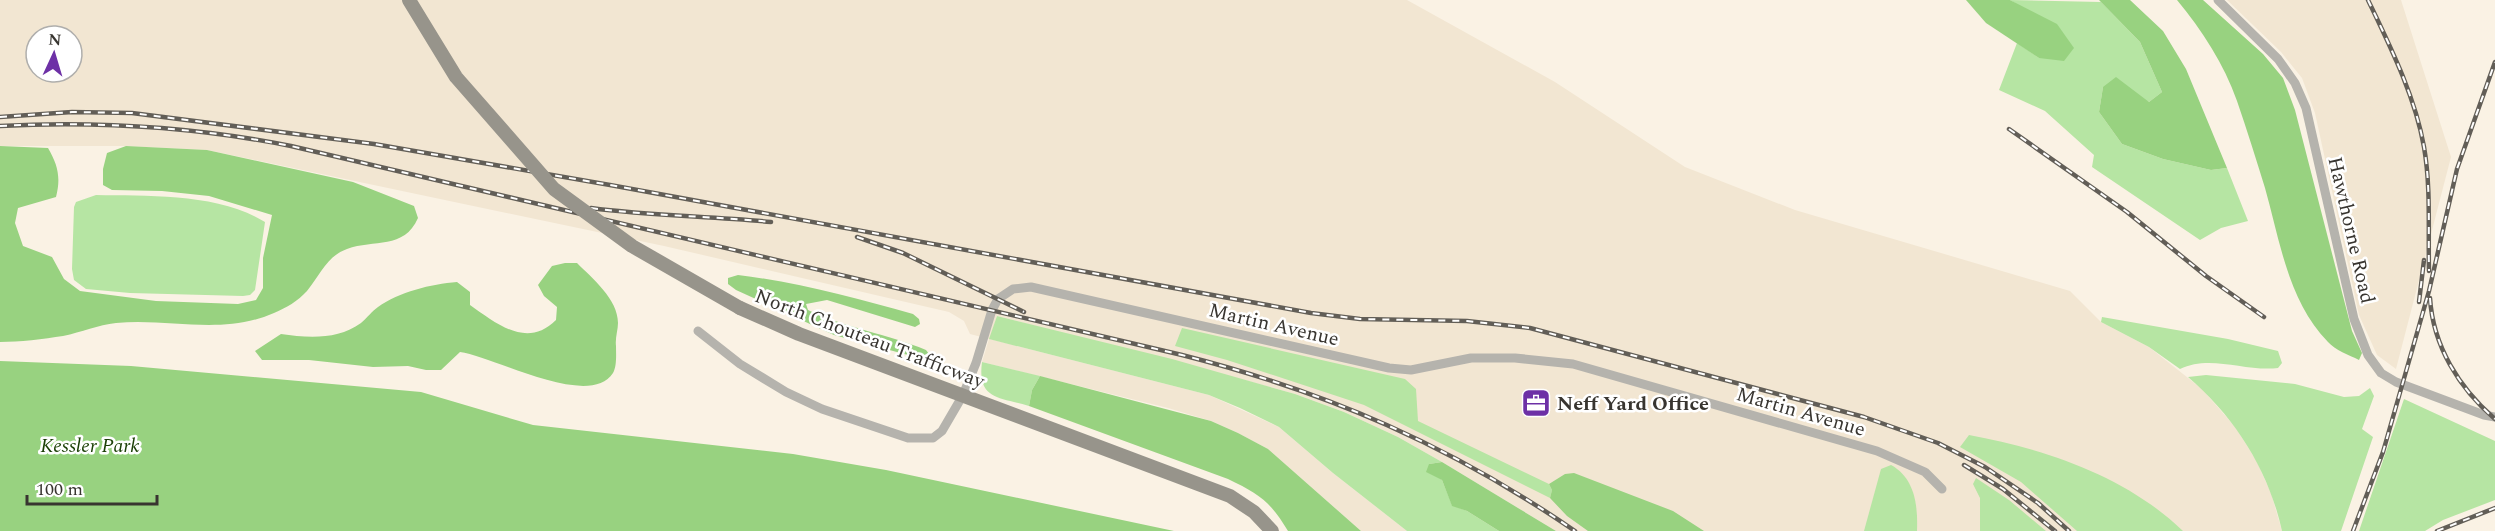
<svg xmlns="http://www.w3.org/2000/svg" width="2495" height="531" viewBox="0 0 2495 531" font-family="Spectral,serif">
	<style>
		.built { fill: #f2e6d2; fill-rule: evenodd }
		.green { fill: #b6e5a3 }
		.forest { fill: #98d280 }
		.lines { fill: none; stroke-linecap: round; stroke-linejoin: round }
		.street { stroke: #b5b3ad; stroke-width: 9 }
		.secondary { stroke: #97948b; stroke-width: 14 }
		.rail-casing { stroke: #625e57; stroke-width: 4.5 }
		.rail { stroke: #fff; stroke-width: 2; stroke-dasharray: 7; stroke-linecap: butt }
		.secondary-bridge { stroke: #97948b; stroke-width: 14 }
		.labels { text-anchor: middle; stroke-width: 5; stroke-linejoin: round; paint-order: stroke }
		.street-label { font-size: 20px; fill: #383530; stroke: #fff }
		.poi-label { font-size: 20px; font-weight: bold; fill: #383530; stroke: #fff; text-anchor: start }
		.park-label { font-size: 20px; font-style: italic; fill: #1b4006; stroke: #fff }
	</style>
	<rect width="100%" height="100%" fill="#faf2e4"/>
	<!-- built -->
	<g class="built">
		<path d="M0 0H1407L1555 82 1685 167 1795 210 2070 291 2101 322 2149 347 2202 389 2236 428 2256 460 2271 493 2282 531H1556L1442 462 1398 437 1344 412 1295 394 1248 381 997 316 990 339 1209 395 1279 427 1333 473 1407 531H1361L1268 449 1238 433 1211 421 1168 408 982 362 989 339 970 334 964 321 949 312 664 246 207 150 126 146H0ZM36 36H72V72H36Z"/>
		<polygon points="2227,0 2401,0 2451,157 2396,369 2377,355 2359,315 2315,113 2302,78 2281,52"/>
	</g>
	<!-- green -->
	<g class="green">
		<polygon points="2010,0 2101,2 2140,42 2162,92 2149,102 2103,87 2099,112 2122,144 2163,159 2211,170 2227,168 2248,221 2221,228 2200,240 2092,167 2094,155 2045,111 1999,90 2017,43 2039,58 2015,3"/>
		<path d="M96 195C149 196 218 193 265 222L255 290 250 295 243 296 130 293 86 289 74 280 72 269 74 207 76 202Z"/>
		<polygon points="997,316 1172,359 1295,394 1344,412 1398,437 1442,462 1429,464 1442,480 1452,505 1467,511 1499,531 1407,531 1333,473 1279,427 1240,408 1209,395 989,339"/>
		<path d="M2102 317 2228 339 2278 351 2282 363 2278 368C2246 372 2210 354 2180 369L2149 347 2101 322Z"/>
		<polygon points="1182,328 1405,379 1416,389 1418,421 1549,484 1552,490 1550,498 1364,405 1227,360 1175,346"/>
		<path d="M982 362 1040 376 1032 390 1029 406C999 397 977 400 982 362Z"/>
		<path d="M2206 375 2295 384 2344 397 2359 396 2370 388 2374 396 2362 429 2373 437 2341 531H2282C2269 471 2235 417 2188 377Z"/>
		<polygon points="2404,399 2495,441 2495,500 2443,520 2425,531 2359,531"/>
		<path d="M1969 435C2045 449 2126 476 2183 531H2077L2021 482 1960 447Z"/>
		<path d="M1891 465C1915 478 1918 506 1917 531H1864L1881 469Z"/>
		<polygon points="1976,478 2009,500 2046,531 1980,531 1980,498 1973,484"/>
	</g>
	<!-- forest -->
	<g class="forest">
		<polygon points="1966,0 2010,0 2057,24 2074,48 2064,61 2039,58 1986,23"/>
		<polygon points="2099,0 2130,0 2163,31 2186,69 2227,168 2211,170 2163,159 2122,144 2099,112 2103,87 2116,77 2149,102 2162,92 2140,42"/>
		<path d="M2177 0H2203L2263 54 2283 78 2295 110 2352 331 2362 353 2359 360C2349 355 2335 350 2328 342 2288 301 2280 241 2265 188 2256 159 2247 130 2237 101 2224 64 2202 30 2177 0Z"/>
		<path d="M0 146 48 148C58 165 61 178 56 197L18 208 15 223 23 246 52 257 64 279 80 291 156 301 238 304 256 300 263 288V258L272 215 209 196 162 191 112 190 103 185V169L107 153 126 146 207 150 353 182 414 206 418 218C404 250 374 239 347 249 327 256 320 275 307 291 298 301 286 308 274 313 221 336 171 318 116 323 98 325 82 332 63 336 44 339 19 342 0 342Z"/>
		<path d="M565 263H577C592 278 618 299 618 323 618 330 615 338 616 346 616 354 617 366 613 373 589 410 493 356 460 352L441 370H426L408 366 373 367 309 360H262L255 351 281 334C308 338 338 340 361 323 367 318 372 311 378 307 399 292 431 284 457 282L470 292V305C497 324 527 349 556 320L557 307 544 296 538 285 552 266Z"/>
		<path d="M738 275C797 282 856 298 913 314L919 319 920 324 915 327 827 300 806 304 808 310C845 328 888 334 926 350L929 354 926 357 919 358 834 335 736 290 728 284V278Z"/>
		<polygon points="0,361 131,366 421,392 533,425 793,454 886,470 1174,531 0,531"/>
		<path d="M1040 376 1211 421 1238 433 1268 449 1361 531H1288C1270 501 1259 494 1228 479L1029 406 1032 390Z"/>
		<polygon points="1442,462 1556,531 1499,531 1467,511 1452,506 1442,480 1426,472 1429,464"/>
		<polygon points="1574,473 1673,511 1704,531 1588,531 1567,516 1550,498 1552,490 1549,484 1565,474"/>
	</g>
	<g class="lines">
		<!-- street -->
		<g class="street">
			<polyline points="2218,0 2278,59 2295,83 2306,108 2354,319 2368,355 2381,373 2396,382 2484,415 2495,417"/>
			<polyline points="698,331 740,364 786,392 822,409 908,438 933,438 942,431 963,395 976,363 992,310 998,299 1013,289 1031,287 1389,368 1411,370 1471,358 1515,358 1573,364 1877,451 1925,472 1942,489"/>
		</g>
		<!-- secondary -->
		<polyline class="secondary" points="740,308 799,334 1230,496 1254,512 1272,531"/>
		<!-- rail casing -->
		<g class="rail-casing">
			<g id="rail">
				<path d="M2368 0C2390 46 2415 96 2424 147 2431 187 2428 230 2429 271"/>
				<polyline points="0,117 72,112 132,113 374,144 610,185 1311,313 1360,319 1467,321 1530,328 1864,417 1938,443 1985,467 2038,503 2069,531"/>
				<path d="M0 126C98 121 195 127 291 146L1182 355C1328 392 1451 446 1575 531"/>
				<polyline points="2009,129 2127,212 2206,276 2264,317"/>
				<path d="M591 208C651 216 711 216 771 222"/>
				<polyline points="857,237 903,253 1024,312"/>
				<path d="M2430 298C2433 346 2459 388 2495 419"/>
				<polyline points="2419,302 2424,260"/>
				<polyline points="1964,465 2003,489 2055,531"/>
				<polyline points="2353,531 2383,452 2429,291 2457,169 2495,62"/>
				<polyline points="2437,531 2495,508"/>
			</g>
		</g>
		<!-- rail -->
		<use href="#rail" class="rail"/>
		<!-- secondary-bridge -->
		<polyline class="secondary-bridge" points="409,0 456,77 554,189 632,246 740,308"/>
	</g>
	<!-- icons -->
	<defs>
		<g id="office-square" transform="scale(1.5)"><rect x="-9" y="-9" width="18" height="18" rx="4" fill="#6d30a6" stroke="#fff"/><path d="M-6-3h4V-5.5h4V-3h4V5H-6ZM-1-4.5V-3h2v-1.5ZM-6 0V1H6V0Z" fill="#fff"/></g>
	</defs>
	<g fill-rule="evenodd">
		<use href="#office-square" x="1536" y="403"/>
	</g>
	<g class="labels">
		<!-- street labels -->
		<g class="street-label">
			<text transform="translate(2352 230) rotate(77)" y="7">Hawthorne Road</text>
			<text transform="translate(1274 324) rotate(13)" y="7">Martin Avenue</text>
			<text transform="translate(870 338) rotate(21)" y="7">North Chouteau Trafficway</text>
			<text transform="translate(1801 411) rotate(16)" y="7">Martin Avenue</text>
		</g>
		<!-- poi labels -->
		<g class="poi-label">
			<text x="1557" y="410">Neff Yard Office</text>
		</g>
		<!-- park labels -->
		<g class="park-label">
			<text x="90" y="452">Kessler Park</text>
		</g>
	</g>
	<!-- north arrow -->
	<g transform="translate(54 54) rotate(4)"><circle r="28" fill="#ffffff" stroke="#afaeac" stroke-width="1.5"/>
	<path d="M0-4.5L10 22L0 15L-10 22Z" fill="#6d30a6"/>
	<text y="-9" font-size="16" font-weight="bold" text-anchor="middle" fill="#383530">N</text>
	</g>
	<!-- scale -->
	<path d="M27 495v9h130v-9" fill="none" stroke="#383530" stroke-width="3"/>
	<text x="36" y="495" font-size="18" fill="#383530" stroke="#ffffff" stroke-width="4.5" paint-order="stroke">100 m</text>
</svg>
